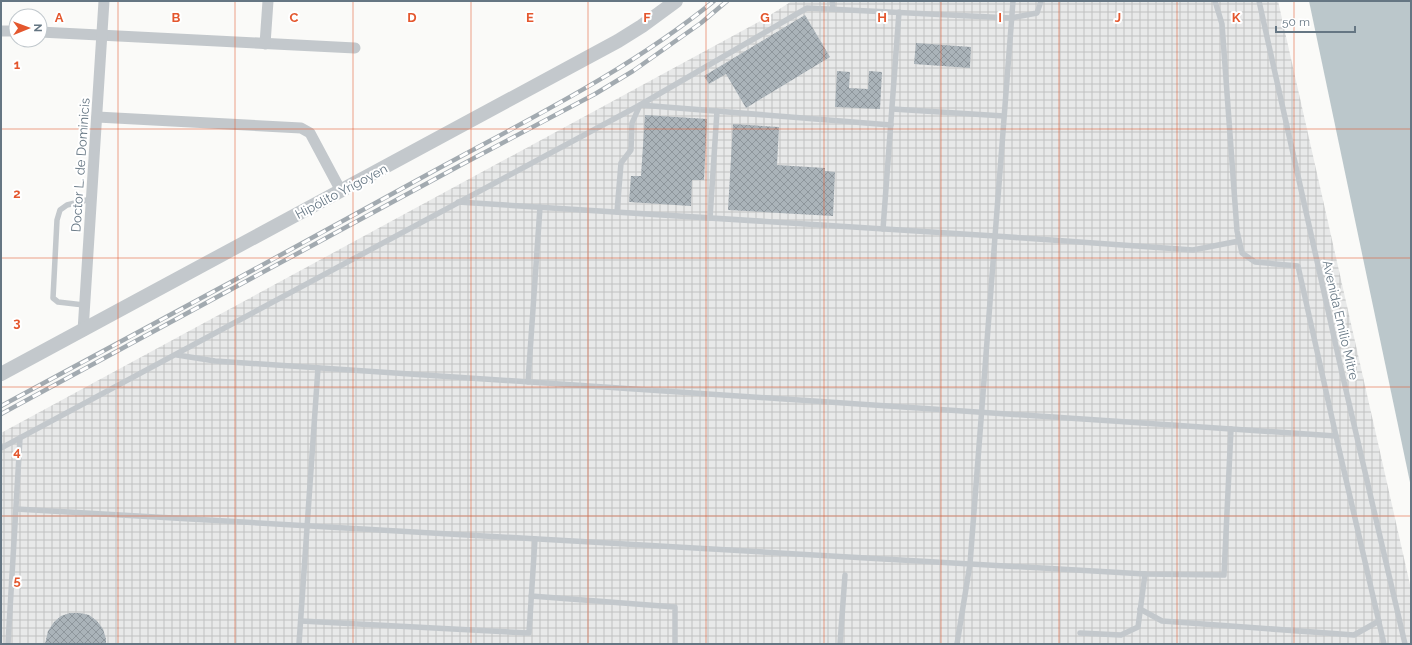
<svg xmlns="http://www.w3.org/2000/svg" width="1412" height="645" viewBox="0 0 1412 645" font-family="Raleway,sans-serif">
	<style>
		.industrial { fill: url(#industrial-grid) }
		.water { fill: #bbc7cb }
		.building { fill: url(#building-cross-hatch) }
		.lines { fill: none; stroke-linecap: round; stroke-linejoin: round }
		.service { stroke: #c3c8cc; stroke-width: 5.5 }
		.minor { stroke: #c3c8cc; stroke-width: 11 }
		.tertiary { stroke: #c3c8cc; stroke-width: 14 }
		.rail-casing { stroke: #a2aab0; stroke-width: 4.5 }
		.rail { stroke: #fff; stroke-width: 3; stroke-dasharray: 9; stroke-linecap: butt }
		.grid { fill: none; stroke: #e4572e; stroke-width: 1; stroke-opacity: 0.55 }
		.labels { text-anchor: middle; stroke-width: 4; stroke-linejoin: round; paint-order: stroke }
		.street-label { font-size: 13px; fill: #657683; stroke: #fff }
		.grid-label { font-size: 13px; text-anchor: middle; font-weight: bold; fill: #e4572e; stroke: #fff; stroke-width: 4; stroke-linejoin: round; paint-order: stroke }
	</style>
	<defs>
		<pattern id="industrial-grid" width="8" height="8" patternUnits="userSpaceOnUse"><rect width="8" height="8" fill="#e8e9e9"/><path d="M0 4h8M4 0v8" fill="none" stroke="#c0c1c2"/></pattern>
		<pattern id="building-cross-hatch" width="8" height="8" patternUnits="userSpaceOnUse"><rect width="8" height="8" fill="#aab3b9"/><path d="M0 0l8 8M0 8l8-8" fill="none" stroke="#8e969c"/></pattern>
	</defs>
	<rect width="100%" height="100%" fill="#fafaf8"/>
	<!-- industrial -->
	<polygon class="industrial" points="792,1 1278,1 1411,589 1411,644 1,644 1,433 764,19"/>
	<!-- water -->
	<polygon class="water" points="1309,1 1411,1 1411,487"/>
	<!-- building -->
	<g class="building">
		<polygon points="805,15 830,57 746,108 726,74 709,84 704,76"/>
		<polygon points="916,43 971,47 970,68 914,64"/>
		<polygon points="837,71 850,72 849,88 868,89 869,71 882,72 880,109 835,107"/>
		<polygon points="645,115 707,119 704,180 692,180 691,206 629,202 631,176 641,176"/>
		<polygon points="733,124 779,127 777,165 825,168 825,171 835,172 833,216 728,210"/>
		<polygon points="70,613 80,613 89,615 97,621 103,629 106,639 106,644 45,644 48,631 54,622 61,616"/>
	</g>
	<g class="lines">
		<!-- service -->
		<g class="service">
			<polyline points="832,1 833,9"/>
			<polyline points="1215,1 1222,24 1237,231 1242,253 1255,262 1298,266 1336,436 1384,644"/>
			<polyline points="1259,1 1342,373 1405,644"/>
			<polyline points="892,109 1004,116"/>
			<polyline points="458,202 995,236 1193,250 1239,241"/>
			<polyline points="617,212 621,163 631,150 632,123 640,105 891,125"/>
			<polyline points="710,218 717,111"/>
			<polyline points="883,229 899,12"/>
			<polyline points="84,305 58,302 53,298 57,220 60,210 67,205 91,199"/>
			<polyline points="177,355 215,361 1336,436"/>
			<polyline points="528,382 540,207"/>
			<polyline points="1,448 640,105 807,8 1011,18 1037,13 1041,1"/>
			<polyline points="16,509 1145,574 1224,575 1231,429"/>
			<polyline points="531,596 675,607 675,644"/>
			<polyline points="1140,609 1162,621 1354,635 1379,621"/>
			<polyline points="301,621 529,633 535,539"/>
			<polyline points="1080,633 1121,635 1138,627 1145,574"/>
			<polyline points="8,644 20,438"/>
			<polyline points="299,644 318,368"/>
			<polyline points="840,644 845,575"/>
			<polyline points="957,644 970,564 1013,1"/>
		</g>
		<!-- minor -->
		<g class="minor">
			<polyline points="1,31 16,31"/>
			<polyline points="40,32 355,48"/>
			<polyline points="265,44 268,1"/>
			<polyline points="97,117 301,128 310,133 341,191"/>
			<polyline points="83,331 104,1"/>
		</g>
		<!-- tertiary -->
		<polyline class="tertiary" points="1,374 618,41 642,26 676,1"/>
		<!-- rail casing -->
		<g class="rail-casing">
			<g id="rail">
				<path d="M1 406C145 329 289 251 432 172 529 119 628 71 714 1"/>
				<polyline points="1,414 459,166 595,94 633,71 701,23 727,1"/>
			</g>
		</g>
		<!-- rail -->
		<use href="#rail" class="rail"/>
	</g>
	<!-- grid -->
	<path class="grid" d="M118 1V644M235 1V644M353 1V644M471 1V644M588 1V644M706 1V644M824 1V644M941 1V644M1059 1V644M1177 1V644M1294 1V644M1 129H1411M1 258H1411M1 387H1411M1 516H1411"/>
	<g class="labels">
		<!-- street labels -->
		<g class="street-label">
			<text transform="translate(80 165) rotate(-86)" y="5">Doctor L. de Dominicis</text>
			<text transform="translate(341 191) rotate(-28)" y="5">Hipólito Yrigoyen</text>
			<text transform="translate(1341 320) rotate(77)" y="5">Avenida Emilio Mitre</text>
		</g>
	</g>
	<g class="grid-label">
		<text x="59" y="22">A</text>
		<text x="176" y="22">B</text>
		<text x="294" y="22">C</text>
		<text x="412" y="22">D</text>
		<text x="530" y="22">E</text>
		<text x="647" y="22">F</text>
		<text x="765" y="22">G</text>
		<text x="882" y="22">H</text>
		<text x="1000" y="22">I</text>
		<text x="1118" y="22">J</text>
		<text x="1236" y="22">K</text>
		<text x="17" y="69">1</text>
		<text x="17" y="198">2</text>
		<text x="17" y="327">3</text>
		<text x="17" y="456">4</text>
		<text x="17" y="585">5</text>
	</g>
	<!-- border -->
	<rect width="1412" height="645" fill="none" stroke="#657683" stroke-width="4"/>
	<!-- north arrow -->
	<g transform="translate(28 28) rotate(89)"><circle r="19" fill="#ffffff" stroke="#c1c8cd"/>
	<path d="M0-3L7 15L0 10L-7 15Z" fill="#e4572e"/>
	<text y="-6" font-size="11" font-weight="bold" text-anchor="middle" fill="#657683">N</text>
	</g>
	<!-- scale -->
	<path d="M1276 26v6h79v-6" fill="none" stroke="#657683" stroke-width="2"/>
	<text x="1282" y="26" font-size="12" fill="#657683" stroke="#ffffff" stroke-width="3" paint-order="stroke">50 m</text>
</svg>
